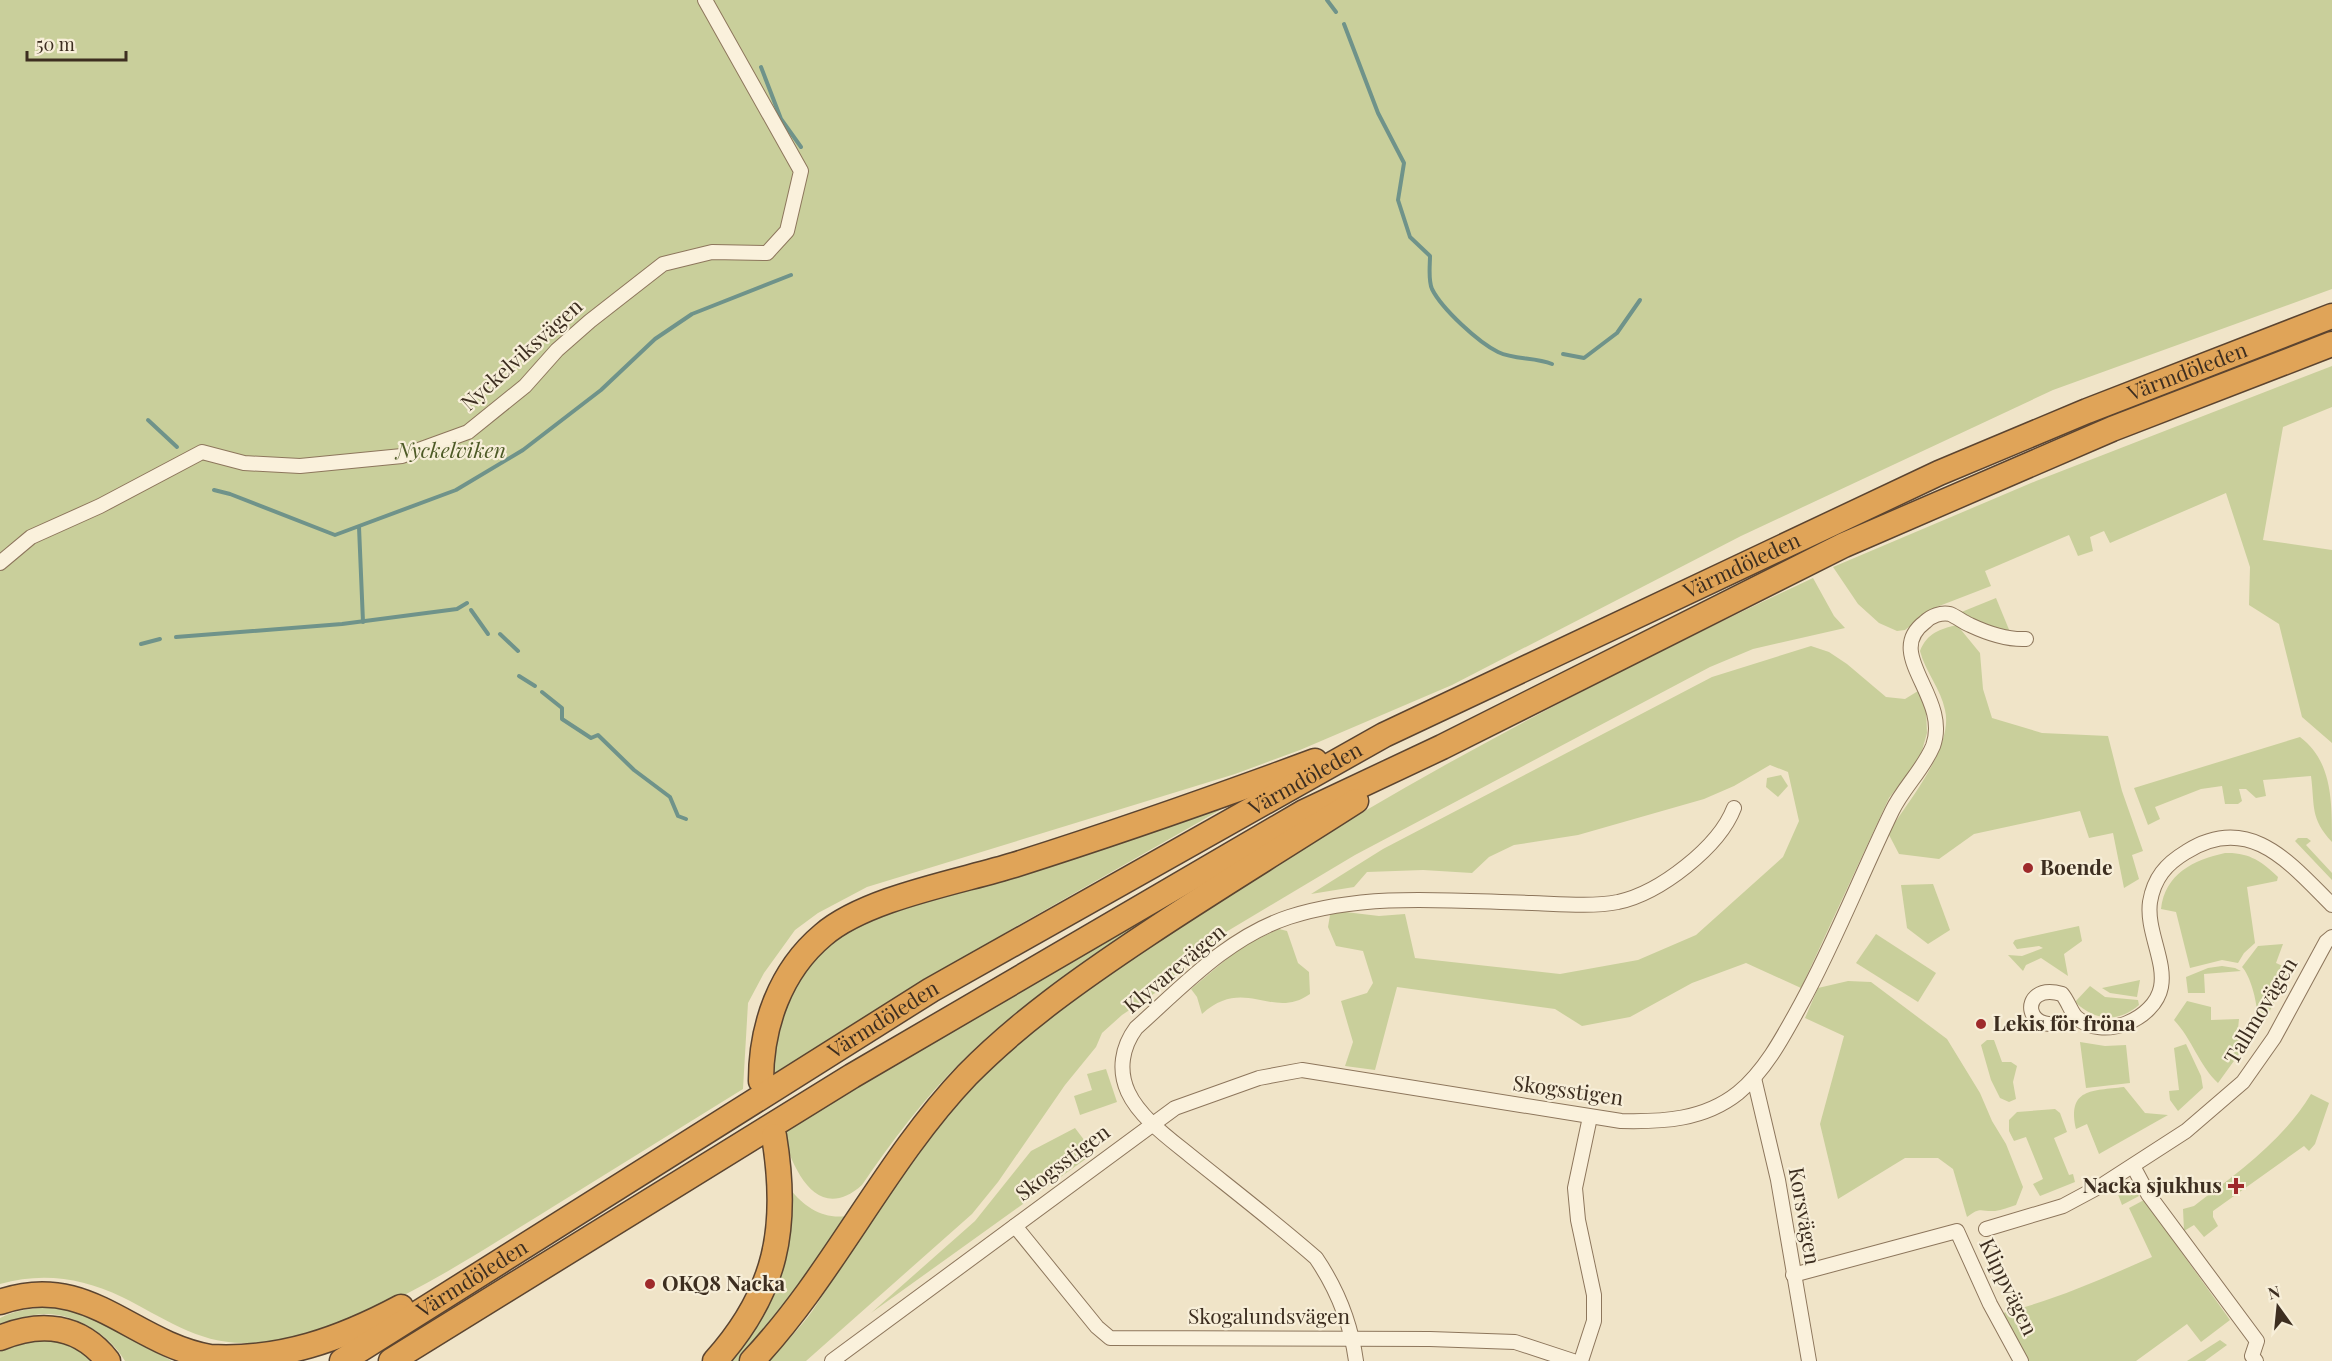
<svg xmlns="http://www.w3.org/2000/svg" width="2332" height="1361" viewBox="0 0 2332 1361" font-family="'Playfair Display',serif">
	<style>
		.green { fill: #c9cf9b }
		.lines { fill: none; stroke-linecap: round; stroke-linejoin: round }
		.stream { stroke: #6f938a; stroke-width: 4 }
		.street-casing { stroke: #8d765c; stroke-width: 16 }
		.highway-casing { stroke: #5b4430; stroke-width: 27 }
		.street { stroke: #faf1dc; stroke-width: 14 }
		.highway { stroke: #e0a458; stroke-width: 24 }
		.poi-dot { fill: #9e2a2b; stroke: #f7eed8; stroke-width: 2 }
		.labels { text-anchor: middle; stroke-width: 4.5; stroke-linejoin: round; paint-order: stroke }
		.street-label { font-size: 21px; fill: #3d2e20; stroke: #f7eed8 }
		.park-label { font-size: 21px; font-style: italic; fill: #4d5a26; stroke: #f7eed8 }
		.poi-label { font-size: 21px; font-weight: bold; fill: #3d2e20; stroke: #f7eed8; text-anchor: start }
	</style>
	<rect width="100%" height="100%" fill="#f0e4c8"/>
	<!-- green -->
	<g class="green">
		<path d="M0 0H2332V289L2053 390 1741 536 1452 685 1300 750 1235 774 867 887 818 913 795 930 764 973 748 1003 743 1089C679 1129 615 1168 551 1208 465 1261 346 1343 244 1343 196 1343 163 1317 122 1297 82 1278 43 1272 0 1284Z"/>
		<polygon points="2332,366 2332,407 2283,427 2263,540 2332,550 2332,743 2302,717 2279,624 2249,605 2250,567 2226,493 2110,543 2104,531 2090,537 2093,551 2078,556 2069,535 1985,571 1991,586 1934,608 1905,630 1897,631 1879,623 1858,604 1833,567 2036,481"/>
		<path d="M1813 578 1834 616 1845 628 1753 649 1710 667 1355 855 1226 932 1164 987 1122 1015 1102 1033 1096 1047 1065 1085 998 1182 972 1214 806 1361H769C784 1344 800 1328 813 1310 859 1242 898 1169 952 1107 1023 1026 1115 968 1204 910 1398 784 1603 676 1813 578Z"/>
		<polygon points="1996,598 2010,632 2007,635 1959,613"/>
		<path d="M1957 625 1980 653 1983 689 1992 718 2042 733 2108 736 2122 791 2143 851 2132 855 2139 879 2124 888 2113 833 2089 838 2080 811 1974 834 1939 859 1899 854 1888 833C1907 803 1954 747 1945 710 1941 689 1925 671 1920 651 1927 633 1940 629 1957 625Z"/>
		<polygon points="1811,646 1829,652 1847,664 1886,697 1905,699 1918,691 1926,709 1927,733 1920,758 1889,798 1801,988 1746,963 1692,983 1630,1017 1582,1026 1555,1009 1397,987 1375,1070 1345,1066 1353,1042 1341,1001 1367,993 1373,983 1363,951 1336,946 1328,927 1330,915 1337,911 1379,916 1405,914 1415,958 1560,974 1638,960 1696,935 1783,857 1799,821 1788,772 1770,765 1734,786 1704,799 1578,835 1514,845 1489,857 1472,873 1423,870 1367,872 1354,887 1311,894 1383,849 1712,677"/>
		<path d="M2300 737C2332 761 2332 800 2332 842 2310 818 2315 807 2311 776L2263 780 2266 796 2256 798 2246 789H2239L2242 801 2238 804H2225L2222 786 2201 789 2155 807 2160 819 2148 825 2134 788Z"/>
		<polygon points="1781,775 1788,786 1778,797 1766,787 1767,778"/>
		<path d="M1236 801 1015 927 771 1075C778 999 801 957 868 920Z"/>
		<polygon points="2298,838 2307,838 2311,841 2306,845 2332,873 2332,880 2295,841"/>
		<path d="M2225 853C2248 852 2262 861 2278 877L2277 881 2247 887 2255 943 2244 953 2238 963 2222 960 2190 968 2176 912 2161 909C2165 874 2193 860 2225 853Z"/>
		<path d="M1221 876C1132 932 1037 986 962 1061 924 1098 892 1141 862 1185 817 1225 793 1169 782 1132L1130 924Z"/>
		<polygon points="1933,884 1950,930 1928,944 1907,928 1901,885"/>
		<polygon points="2079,926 2082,941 2064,954 2068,976 2041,958 2026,965 2023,971 2008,955 2022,956 2043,948 2039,946 2017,949 2013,943 2015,940"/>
		<path d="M1279 929 1287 931 1298 963 1309 972 1310 994C1272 1021 1245 975 1202 1014L1197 997 1191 989 1241 947Z"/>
		<polygon points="1876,934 1936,973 1918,1002 1856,963"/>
		<path d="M2283 944 2276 963 2290 969 2266 1019 2252 1042 2247 1023 2257 1013C2257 1001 2250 975 2242 967L2258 946Z"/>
		<polygon points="2222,966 2235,968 2241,971 2204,974 2205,993 2188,993 2186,977 2208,968"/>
		<polygon points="2140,980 2137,997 2110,993 2102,988"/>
		<path d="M1848 981 1871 982 1947 1039 1980 1093 1992 1121 2006 1144 2023 1187 2016 1205C2009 1207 2002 1210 1995 1211 1981 1212 1981 1206 1967 1217L1953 1169 1938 1158H1905L1838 1199 1820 1124 1844 1036 1805 1018 1818 988Z"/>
		<path d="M2090 986 2105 997 2138 1000 2139 1005C2117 1024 2094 1020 2075 1002Z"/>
		<path d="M2187 1001 2211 1007V1020L2239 1019 2238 1029 2244 1047 2218 1083C2199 1065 2192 1039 2174 1020Z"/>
		<polygon points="1987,1040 1994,1040 2002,1062 2011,1062 2017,1066 2013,1082 2016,1099 2009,1102 2000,1098 1991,1080 1981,1045"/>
		<polygon points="2080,1042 2105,1046 2126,1045 2130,1083 2086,1088"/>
		<polygon points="2186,1044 2201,1076 2203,1088 2178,1111 2170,1100 2169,1091 2179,1090 2174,1048"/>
		<polygon points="1106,1069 1117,1102 1080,1115 1074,1096 1092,1090 1087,1074"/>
		<path d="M2124 1087 2145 1113 2168 1115 2099 1154 2087 1124 2076 1129C2067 1088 2092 1091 2124 1087Z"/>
		<path d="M2311 1094 2329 1103 2315 1144 2309 1151 2304 1146 2213 1211V1217L2218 1226 2204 1237 2194 1225 2184 1231 2183 1209 2194 1206C2237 1173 2283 1141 2311 1094Z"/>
		<polygon points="2055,1109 2060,1113 2067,1132 2054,1138 2069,1175 2073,1174 2075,1182 2040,1196 2033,1184 2043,1179 2026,1137 2014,1141 2009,1131 2009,1120 2017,1112"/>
		<polygon points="1075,1128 1094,1153 871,1313 975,1221 1031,1151"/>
		<polygon points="2125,1183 2131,1183 2139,1196 2122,1205 2116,1189"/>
		<path d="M790 1189C806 1209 826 1221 852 1215L774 1326 740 1361H729Z"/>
		<path d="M2144 1200 2230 1320 2201 1342 2187 1324 2136 1361H2027L1999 1314C2053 1301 2102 1279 2152 1257L2129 1208Z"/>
		<path d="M59 1307 80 1311 172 1361H125C110 1335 76 1314 46 1314 30 1314 14 1320 0 1327V1318C19 1308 38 1308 59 1307Z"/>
		<polygon points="62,1336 95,1361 0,1361 0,1352 8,1344"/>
		<polygon points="2220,1340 2227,1345 2205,1361 2187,1361"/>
	</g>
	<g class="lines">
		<!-- stream -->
		<g class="stream">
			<polyline points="1327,0 1336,12"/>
			<path d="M1344 24 1378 113 1404 163 1398 200 1410 237 1430 256C1430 266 1428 280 1432 289 1442 309 1478 342 1498 352 1514 360 1535 357 1552 364"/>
			<polyline points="761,67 781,119 801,147"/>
			<polyline points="1563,354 1584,358 1617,333 1640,300"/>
			<polyline points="148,420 177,447"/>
			<polyline points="214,490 230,494 335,535 456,490 523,450 601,390 655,339 692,314 791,275"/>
			<polyline points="359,527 363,622"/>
			<polyline points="471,610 488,634"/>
			<polyline points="500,634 518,651"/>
			<polyline points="176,637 342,624 457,609 467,603"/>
			<polyline points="141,644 160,639"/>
			<polyline points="519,676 535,686"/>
			<polyline points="542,692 562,708 562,719 591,738 598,735 634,770 670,797 678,816 686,819"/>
		</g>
		<!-- street casing -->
		<g class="street-casing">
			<g id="street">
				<polyline points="0,563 31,537 100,506 202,452 244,463 300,466 402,456 468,432 525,386 557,350 590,321 663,264 712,252 767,253 787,231 801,171 705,0"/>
				<path d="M2076 1017C2022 1045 2016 980 2062 994 2068 1001 2071 1012 2076 1017 2103 1042 2155 1019 2161 987 2166 961 2146 930 2150 902 2154 878 2166 864 2186 852 2249 812 2290 863 2332 905"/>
				<polyline points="1754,1078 1778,1180 1809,1361"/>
				<polyline points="2133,1166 2148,1194 2257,1341 2252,1356 2256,1361"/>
				<polyline points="1015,1226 1097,1327 1110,1338 1430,1339 1515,1342 1573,1361"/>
				<polyline points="1986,1229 2063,1206 2104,1184 2186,1131 2243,1082 2274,1038 2326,942 2332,937"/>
				<polyline points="1793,1275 1957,1231 1990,1304 2021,1361"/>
				<path d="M832 1361 1175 1108 1259 1078 1302 1070 1621 1121C1663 1122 1704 1120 1738 1093 1766 1070 1784 1035 1801 1004 1835 942 1861 875 1892 811 1903 788 1923 770 1933 746 1951 697 1882 654 1925 622 1931 616 1941 612 1950 614 1957 617 1963 622 1970 625 1987 633 2007 640 2026 639"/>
				<path d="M1356 1361C1351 1324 1337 1289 1316 1258 1276 1223 1233 1190 1192 1157 1170 1139 1140 1118 1128 1092 1118 1070 1122 1047 1136 1028 1183 986 1228 937 1289 917 1367 892 1451 901 1532 903 1560 904 1591 907 1618 902 1660 893 1719 847 1734 808"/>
				<polyline points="1581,1361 1594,1321 1594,1295 1578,1220 1575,1188 1590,1117"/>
			</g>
		</g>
		<!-- highway casing -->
		<g class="highway-casing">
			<g id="highway">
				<path d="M761 1081C761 1026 780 971 823 935 866 898 959 882 1014 865 1115 833 1215 798 1315 761"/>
				<path d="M0 1302C87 1271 131 1343 210 1357 280 1361 341 1339 401 1307"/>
				<path d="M0 1338C41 1321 80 1325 108 1361"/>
				<path id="s1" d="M342 1361 931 990 1384 735 1939 473 2087 411 2332 316"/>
				<polyline points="391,1361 852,1076 1304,812 1442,747 1844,545 2112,429 2332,344"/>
				<path d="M715 1361C777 1292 789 1227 774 1136"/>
				<path d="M752 1361C834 1274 884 1162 967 1075 1020 1021 1083 977 1146 935 1215 889 1286 846 1356 801"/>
			</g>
		</g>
		<!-- street -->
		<use href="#street" class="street"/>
		<!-- highway -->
		<use href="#highway" class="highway"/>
	</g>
	<!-- markers -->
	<g class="poi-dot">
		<circle cx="2028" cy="868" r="6"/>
		<circle cx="1981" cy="1024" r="6"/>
		<path d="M2233 1177h6v6h6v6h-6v6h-6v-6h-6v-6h6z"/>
		<circle cx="650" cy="1284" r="6"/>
	</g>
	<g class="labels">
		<!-- street labels -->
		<g class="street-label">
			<text transform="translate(522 355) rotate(-42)" y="7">Nyckelviksvägen</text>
			<text dy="7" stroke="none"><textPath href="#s1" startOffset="2098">Värmdöleden</textPath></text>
			<text dy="7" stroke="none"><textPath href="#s1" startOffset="1612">Värmdöleden</textPath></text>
			<text dy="7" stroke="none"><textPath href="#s1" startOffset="1126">Värmdöleden</textPath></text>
			<text transform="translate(1175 969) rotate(-40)" y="7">Klyvarevägen</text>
			<text transform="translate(2261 1011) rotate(-59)" y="7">Tallmovägen</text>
			<text dy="7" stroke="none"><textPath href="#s1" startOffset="640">Värmdöleden</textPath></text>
			<text transform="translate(1568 1091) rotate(8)" y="7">Skogsstigen</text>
			<text transform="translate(1063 1163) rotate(-37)" y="7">Skogsstigen</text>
			<text transform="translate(1804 1216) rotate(80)" y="7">Korsvägen</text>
			<text dy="7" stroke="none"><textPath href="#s1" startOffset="154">Värmdöleden</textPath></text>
			<text transform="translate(2008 1287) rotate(64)" y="7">Klippvägen</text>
			<text x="1269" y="1324">Skogalundsvägen</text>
		</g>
		<!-- park labels -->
		<g class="park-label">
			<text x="451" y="458">Nyckelviken</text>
		</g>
		<!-- poi labels -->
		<g class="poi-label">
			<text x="2040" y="875">Boende</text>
			<text x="1993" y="1031">Lekis för fröna</text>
			<text x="2222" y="1193" text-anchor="end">Nacka sjukhus</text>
			<text x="662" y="1291">OKQ8 Nacka</text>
		</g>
	</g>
	<!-- north arrow -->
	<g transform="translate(2278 1307) rotate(345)" stroke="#f7eed8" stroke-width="4.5" paint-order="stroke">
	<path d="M0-4.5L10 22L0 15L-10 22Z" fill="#3d2e20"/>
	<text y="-9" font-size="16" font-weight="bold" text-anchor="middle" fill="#3d2e20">N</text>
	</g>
	<!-- scale -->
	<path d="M27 51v9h99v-9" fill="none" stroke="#3d2e20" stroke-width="3"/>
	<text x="36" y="51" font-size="18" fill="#3d2e20" stroke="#f7eed8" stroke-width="4.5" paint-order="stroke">50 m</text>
</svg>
